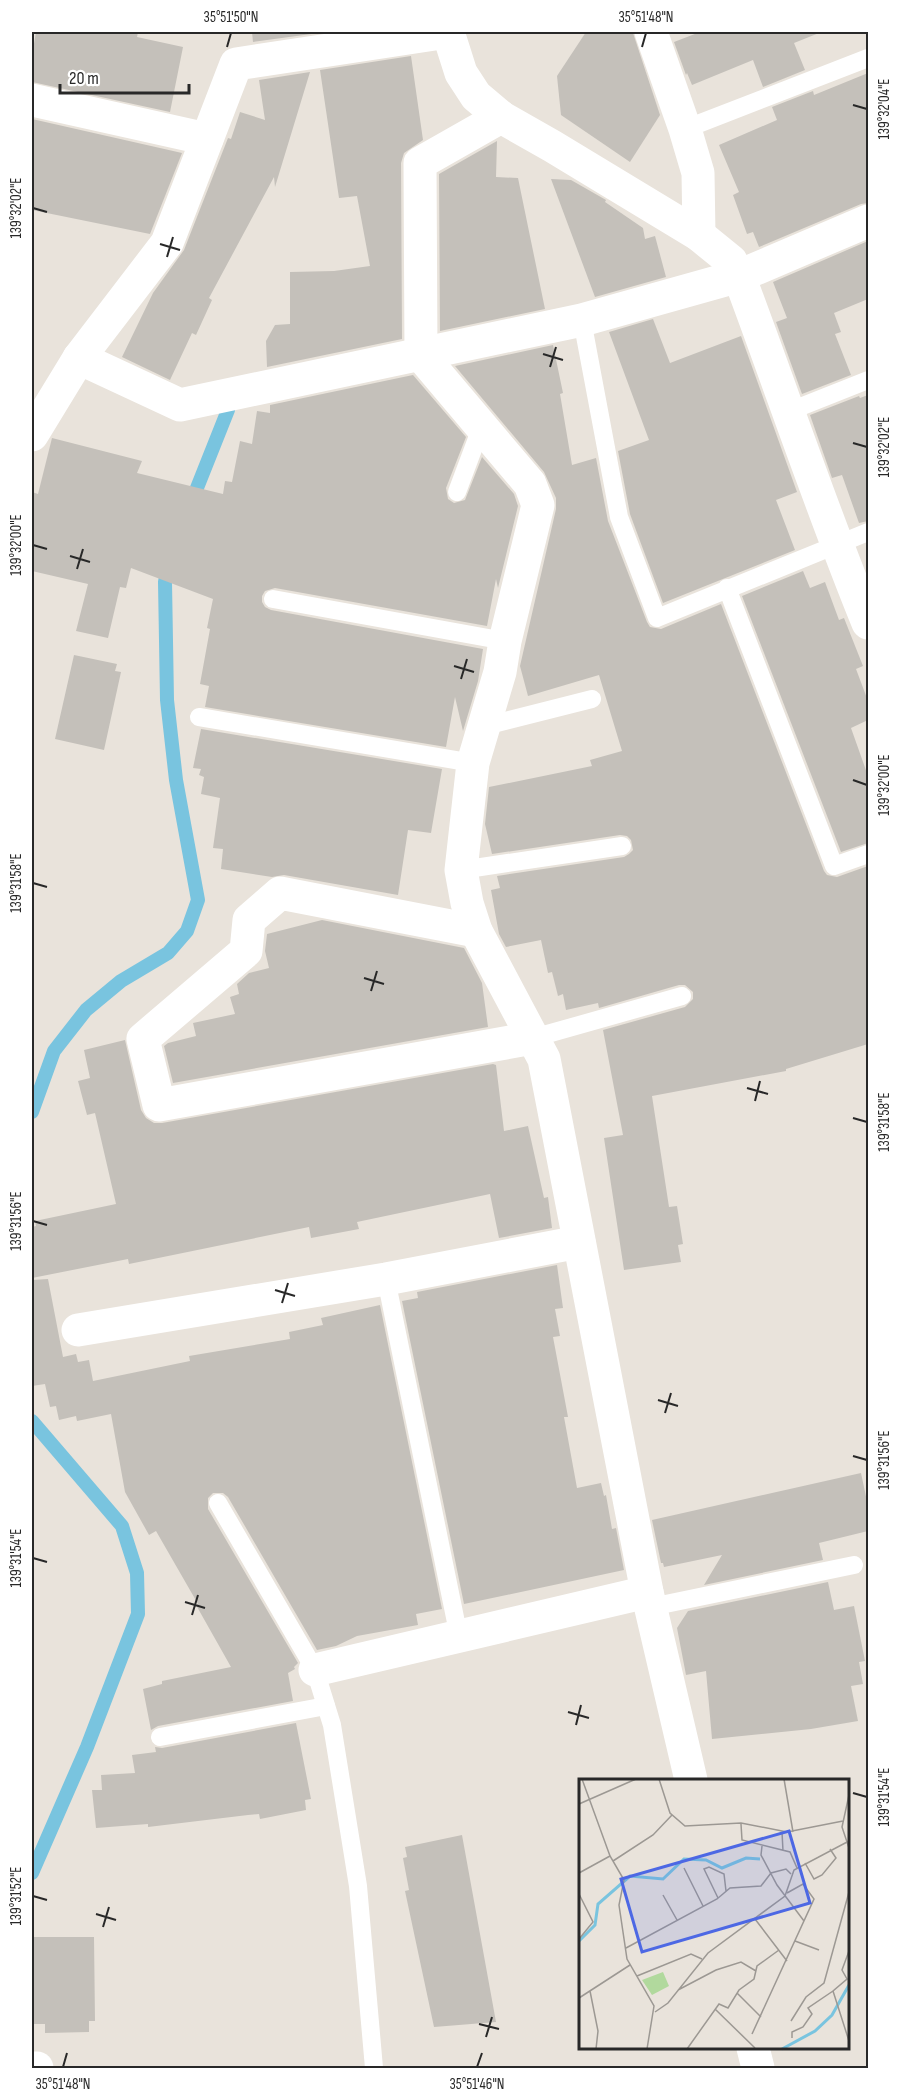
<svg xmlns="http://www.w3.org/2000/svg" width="900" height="2100" viewBox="0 0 900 2100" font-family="'Sofia Sans Condensed',sans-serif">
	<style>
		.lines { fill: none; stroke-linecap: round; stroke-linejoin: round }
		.stream { stroke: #79c4df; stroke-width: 14 }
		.building { fill: #c4c0ba }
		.lane { stroke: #fff; stroke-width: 18 }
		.street { stroke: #fff; stroke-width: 33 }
		.ticks { fill: none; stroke: #282828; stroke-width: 2 }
		.inset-river { fill: none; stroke: #79c4df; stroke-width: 3 }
		.inset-road { fill: none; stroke: #9c9893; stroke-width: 1.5 }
		.view { fill: #4d68e4; fill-opacity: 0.15; stroke: #4d68e4; stroke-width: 3 }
		.inset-edge { fill: none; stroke: #282828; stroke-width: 3 }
		.neatline { fill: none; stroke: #282828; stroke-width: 2 }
		.ticks-label { font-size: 15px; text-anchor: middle; fill: #282828 }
	</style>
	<rect width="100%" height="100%" fill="#e9e3db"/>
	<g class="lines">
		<!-- stream -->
		<g class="stream">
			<polyline points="191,503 228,410"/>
			<polyline points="32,1112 54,1051 86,1010 121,981 168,953 187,931 198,900 176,780 167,700 165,582 169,563"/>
			<polyline points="32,1421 122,1526 137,1573 138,1614 87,1747 32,1873"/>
		</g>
	</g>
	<!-- building -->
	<g class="building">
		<polygon points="36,32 138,32 137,37 183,47 170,112 32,82 32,55"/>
		<polygon points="252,32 326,32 253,42"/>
		<polygon points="586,32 632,32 633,33 660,115 630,162 561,115 557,76"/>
		<polygon points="700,32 819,32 819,33 794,43 805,70 763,87 753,60 692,85 687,73 686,75 674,42"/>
		<polygon points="411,56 423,140 404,153 401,163 402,339 267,367 266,341 275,325 290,324 290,272 334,271 370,266 357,196 339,198 320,70"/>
		<polygon points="310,72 275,187 274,177 209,298 212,300 196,335 192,333 170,380 122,357 153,293 184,250 228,138 231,139 240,112 265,120 259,80"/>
		<polygon points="868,73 868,203 861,204 759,247 753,232 747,234 733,195 739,192 719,145 777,120 772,107 813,91 814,95"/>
		<polygon points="32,119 182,153 150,234 32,210"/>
		<polygon points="497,141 496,177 518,178 545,309 440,331 439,174"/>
		<polygon points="551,179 571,180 606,200 605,202 643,228 645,239 655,236 666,277 595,297"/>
		<polygon points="868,241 868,299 834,313 841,332 835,334 851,375 802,394 776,322 787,318 773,282"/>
		<polygon points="653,319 670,363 741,336 797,492 776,500 795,550 663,603 630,514 618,451 649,440 609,332"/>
		<polygon points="553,345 563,393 560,394 572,465 596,458 608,521 647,622 650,627 661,629 721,604 824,871 827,875 837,877 868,866 868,1044 786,1069 786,1071 652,1096 669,1207 677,1206 683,1244 678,1245 681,1262 624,1270 604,1138 623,1135 603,1030 685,1007 693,999 693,992 685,985 679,985 599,1008 598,1003 566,1010 563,994 558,996 552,972 548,973 541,940 506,947 499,934 491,890 500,888 497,876 624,857 629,854 633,850 631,840 627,836 620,835 492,854 485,824 489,787 592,766 590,760 622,751 599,675 528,696 520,666 556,509 556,498 544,472 455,366"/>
		<polygon points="413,375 466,437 446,488 448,499 454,503 465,500 482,457 514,494 518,506 498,588 496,579 487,626 275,588 265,591 262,596 262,602 265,607 271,610 483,649 478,681 463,731 455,697 446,747 205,707 209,686 200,684 210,629 207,628 213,599 131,568 126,588 120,587 108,638 76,631 88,584 32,571 32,492 38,494 52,438 142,461 137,473 223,494 225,481 232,482 240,441 252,444 257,411 270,413 270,405"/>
		<polygon points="868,395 868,521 859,523 842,475 832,478 810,415 859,396 860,398"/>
		<polygon points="803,571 810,588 825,582 839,620 844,618 863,666 856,669 868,701 868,720 851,728 868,776 868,843 841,852 742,596"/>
		<polygon points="74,655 117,664 115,671 121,672 104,750 55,739"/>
		<polygon points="201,729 442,769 431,833 408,830 398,895 284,875 272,877 221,869 223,849 213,848 220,798 201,794 204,777 199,775 201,769 193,768"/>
		<polygon points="322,920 464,948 482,983 488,1027 173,1083 164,1046 168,1043 196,1036 193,1023 235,1014 230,997 239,994 237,984 249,973 269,968 265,951 267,934"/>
		<polygon points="125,1040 141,1110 146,1118 154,1123 162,1123 493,1064 496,1065 504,1131 528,1126 544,1198 548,1197 552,1228 499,1238 490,1194 357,1222 359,1229 311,1238 309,1227 129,1264 128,1259 32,1278 32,1227 36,1226 35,1221 116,1204 95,1113 87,1115 78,1081 90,1078 84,1050"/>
		<polygon points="557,1265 563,1308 555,1309 560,1336 553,1337 568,1417 564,1417 577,1488 601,1483 604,1496 606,1495 612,1529 616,1528 624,1570 464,1604 402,1301 418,1298 417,1292"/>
		<polygon points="48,1279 63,1357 76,1354 78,1362 89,1360 93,1381 190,1361 189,1356 290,1339 289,1332 323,1325 321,1318 380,1305 442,1609 416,1614 418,1625 357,1636 336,1646 317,1650 228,1497 223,1493 213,1493 208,1498 208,1509 298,1663 294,1667 295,1669 288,1673 293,1701 158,1726 151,1730 143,1689 162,1684 162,1681 231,1667 196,1605 198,1604 156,1531 149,1535 125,1492 111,1414 77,1421 76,1416 59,1420 56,1406 50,1407 45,1384 32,1386 32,1280"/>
		<polygon points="861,1473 868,1506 868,1531 819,1543 823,1560 704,1585 722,1555 664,1567 663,1563 661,1563 652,1520"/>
		<polygon points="828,1582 834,1610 854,1606 865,1661 859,1662 863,1684 851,1686 858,1721 811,1729 712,1739 706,1671 686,1675 677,1628 688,1611"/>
		<polygon points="296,1723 311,1799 305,1800 306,1810 260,1819 259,1814 248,1815 148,1827 148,1824 96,1828 92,1790 102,1790 101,1775 135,1773 132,1755 156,1752 155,1747 162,1748"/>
		<polygon points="462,1835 496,2022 434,2027 405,1891 409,1890 403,1858 407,1857 405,1847"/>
		<polygon points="32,1937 94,1937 95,2021 89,2021 89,2032 45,2033 45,2024 32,2024"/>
	</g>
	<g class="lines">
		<!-- lane -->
		<g class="lane">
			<polyline points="685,129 868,58"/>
			<polyline points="582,320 619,517 657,618 868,532"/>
			<polyline points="790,411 868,380"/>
			<polyline points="457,492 481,428"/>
			<polyline points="727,588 834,866 868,854"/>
			<polyline points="273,599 505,641"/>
			<polyline points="199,717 473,763"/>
			<polyline points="485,726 592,699"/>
			<polyline points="461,870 622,846"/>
			<polyline points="533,1038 682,996"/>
			<polyline points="386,1279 459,1637"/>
			<polyline points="218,1503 315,1670 332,1725 358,1886 374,2068"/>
			<polyline points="651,1607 854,1565"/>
			<polyline points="160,1737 326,1706"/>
		</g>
		<!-- street -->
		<g class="street">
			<path d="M448 32 461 73 476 96 501 117 552 146 699 235 731 261 739 276C782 391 821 508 868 623"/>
			<polyline points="651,32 685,129 698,173 699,235"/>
			<polyline points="32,100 207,139"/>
			<polyline points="501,117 420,163 421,355 530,484 538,505 505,641 500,672 473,763 461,870 467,903 476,931 544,1059 647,1592 691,1780"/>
			<polyline points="79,358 180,405 582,320 739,276 868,221"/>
			<polyline points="32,435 79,358 167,243 236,64 448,32"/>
			<polyline points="476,931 280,893 249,920 246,951 143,1039 159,1105 533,1038"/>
			<polyline points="78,1330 386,1279 579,1242"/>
			<polyline points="315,1670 647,1592"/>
			<polyline points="753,2048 758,2068"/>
			<polyline points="32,2068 37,2068"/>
		</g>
	</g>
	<!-- ticks -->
	<path class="ticks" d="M227 47 231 33M642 47 646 33M853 105 867 109M33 208 47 212M160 244 180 250M167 257 173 237M543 354 563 360M550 367 556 347M853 443 867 447M33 545 47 549M70 556 90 562M77 569 83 549M454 666 474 672M461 679 467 659M853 780 867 785M33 883 47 887M364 978 384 984M371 991 377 971M747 1088 768 1094M755 1101 760 1081M853 1118 867 1122M33 1221 47 1225M275 1290 295 1296M282 1303 288 1283M658 1400 678 1406M665 1413 671 1393M853 1456 867 1460M33 1558 47 1562M185 1602 205 1608M192 1615 198 1595M568 1712 589 1718M576 1725 581 1705M853 1793 867 1797M33 1896 47 1900M96 1914 116 1920M103 1927 109 1907M479 2024 499 2029M486 2037 492 2017M63 2067 67 2053M477 2067 482 2053"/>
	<!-- overview -->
	<g transform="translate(579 1779)">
		<rect width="270" height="270" fill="#e9e3db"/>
		<path d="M84 193 90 207 73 216 63 201Z" fill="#b1d99d"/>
		<path class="inset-river" d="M0 162 16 146 19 125 51 97 84 100 105 80 127 81 143 89 167 79 181 80M203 270 236 252 253 236 270 206"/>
		<path class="inset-road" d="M3 0 31 77 45 101 40 126 48 180 75 227 68 270M80 0 91 34 106 47 162 44 208 53 264 42M205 0 214 53M270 16 263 48 270 69M0 25 57 0M162 45 163 61 211 73 218 89M203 53 204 72M183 67 182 76 198 106 225 142M34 82 74 56 93 36M226 84 235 100 243 96 257 79 251 70M105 89 124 127M0 94 31 77M0 115 14 143 0 160M84 116 98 141M139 119 125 90 130 88 145 95 147 112M176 140 208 182M216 162 240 171M47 169 138 120 151 109 182 107 192 94 207 90 212 95M270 172 263 191 268 200 254 212 270 262M58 197 112 175 123 180M99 211 137 191 162 183 177 192M11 212 19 252 17 270M158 214 182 238M0 219 51 186M136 230 176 269M76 233 89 224 129 174 206 117 215 91 270 62M212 242 227 218 245 204 270 113M173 255 235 120 224 105 208 114M213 259V253L224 248 233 235 229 229 254 212M108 270 140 225 149 229 160 211 175 200 178 187 200 171"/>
		<path class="view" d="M210 52 231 124 63 173 42 100Z"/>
		<rect width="270" height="270" class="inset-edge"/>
	</g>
	<!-- border -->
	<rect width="900" height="2100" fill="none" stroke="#ffffff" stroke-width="66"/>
	<!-- scale -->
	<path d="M60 84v9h129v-9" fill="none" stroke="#282828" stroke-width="3"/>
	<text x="69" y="84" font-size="18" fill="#282828" stroke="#ffffff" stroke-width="4.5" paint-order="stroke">20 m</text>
	<rect x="33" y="33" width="834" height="2034" class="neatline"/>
	<g class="ticks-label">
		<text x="231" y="22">35°51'50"N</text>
		<text x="646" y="22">35°51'48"N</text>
		<text transform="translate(884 109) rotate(-90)" y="5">139°32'04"E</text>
		<text transform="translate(16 208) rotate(-90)" y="5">139°32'02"E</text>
		<text transform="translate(884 447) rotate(-90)" y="5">139°32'02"E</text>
		<text transform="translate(16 545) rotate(-90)" y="5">139°32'00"E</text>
		<text transform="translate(884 785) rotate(-90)" y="5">139°32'00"E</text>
		<text transform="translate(16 883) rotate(-90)" y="5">139°31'58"E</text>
		<text transform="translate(884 1122) rotate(-90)" y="5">139°31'58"E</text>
		<text transform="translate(16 1221) rotate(-90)" y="5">139°31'56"E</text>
		<text transform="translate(884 1460) rotate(-90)" y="5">139°31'56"E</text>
		<text transform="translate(16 1558) rotate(-90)" y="5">139°31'54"E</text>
		<text transform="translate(884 1797) rotate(-90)" y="5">139°31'54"E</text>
		<text transform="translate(16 1896) rotate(-90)" y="5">139°31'52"E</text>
		<text x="63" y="2089">35°51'48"N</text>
		<text x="477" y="2089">35°51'46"N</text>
	</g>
</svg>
